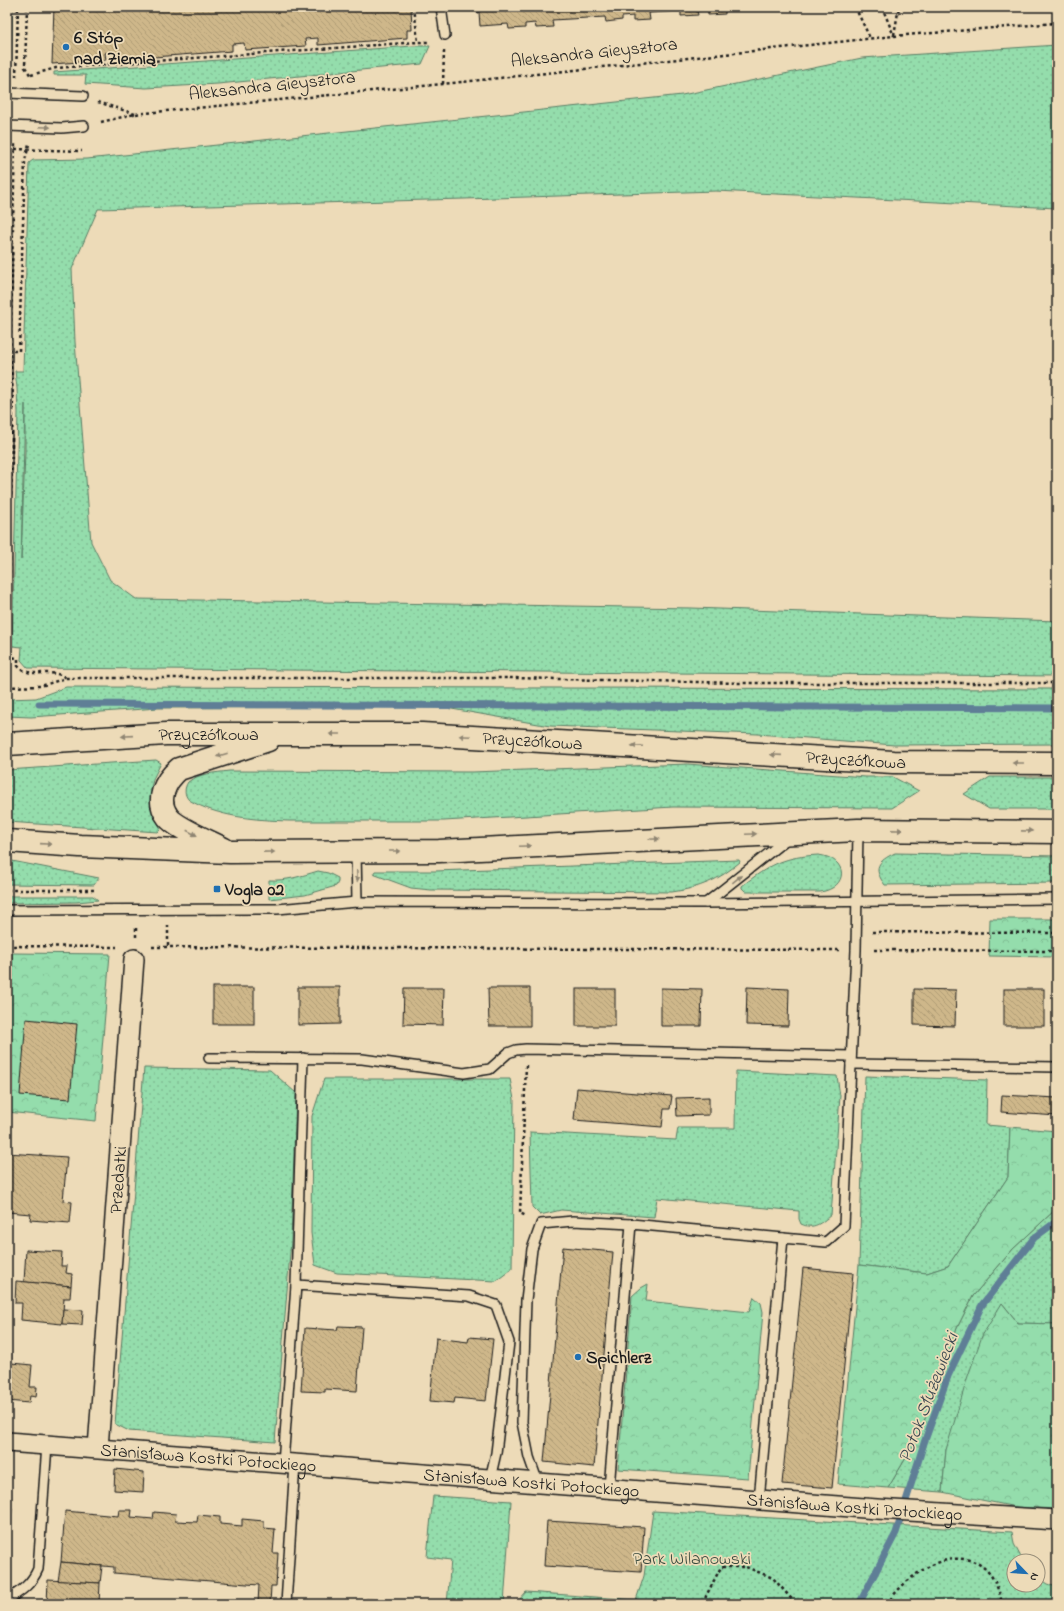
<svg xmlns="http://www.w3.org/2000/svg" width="1064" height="1611" viewBox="0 0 1064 1611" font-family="'Indie Flower',sans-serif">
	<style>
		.industrial { fill: url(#industrial-furrows) }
		.green { fill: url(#green-dots); stroke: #587c64; fill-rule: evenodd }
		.forest { fill: url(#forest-crowns); stroke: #587c64 }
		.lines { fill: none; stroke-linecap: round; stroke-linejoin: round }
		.stream { stroke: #5e7e96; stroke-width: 7 }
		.building { fill: url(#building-back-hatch); stroke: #1c1c1c }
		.service-casing { stroke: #1c1c1c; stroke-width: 12 }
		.minor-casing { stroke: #1c1c1c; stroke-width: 22 }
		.secondary-casing { stroke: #1c1c1c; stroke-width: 25 }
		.path { stroke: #1c1c1c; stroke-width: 2.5; stroke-dasharray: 3 3; stroke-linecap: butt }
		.service { stroke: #eddbb8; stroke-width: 9 }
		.minor { stroke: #eddbb8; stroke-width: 19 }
		.secondary { stroke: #eddbb8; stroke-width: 22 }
		.oneway { fill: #8f8572 }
		.poi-dot { fill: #1f6fb2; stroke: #eddbb8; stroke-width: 1.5 }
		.labels { text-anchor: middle; stroke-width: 3.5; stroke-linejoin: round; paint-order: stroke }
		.poi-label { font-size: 18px; font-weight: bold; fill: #1c1c1c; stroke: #eddbb8; text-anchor: start }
		.street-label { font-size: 18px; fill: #1c1c1c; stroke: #eddbb8 }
		.park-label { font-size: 18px; fill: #3a4c40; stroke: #eddbb8 }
		.water-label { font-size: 19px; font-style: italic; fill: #38454f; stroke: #eddbb8 }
	</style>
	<defs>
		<pattern id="industrial-furrows" width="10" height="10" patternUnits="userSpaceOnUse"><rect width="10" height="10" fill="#e0cca7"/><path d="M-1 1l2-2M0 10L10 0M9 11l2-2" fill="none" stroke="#c0af8f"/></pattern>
		<pattern id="green-dots" width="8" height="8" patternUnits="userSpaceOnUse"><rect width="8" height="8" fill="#94ddac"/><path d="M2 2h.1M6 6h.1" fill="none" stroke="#7fbd93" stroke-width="1.8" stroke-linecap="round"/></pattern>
		<pattern id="forest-crowns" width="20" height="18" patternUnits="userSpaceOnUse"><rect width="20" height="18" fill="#94ddac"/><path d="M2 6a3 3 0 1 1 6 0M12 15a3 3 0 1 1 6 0" fill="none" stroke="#7fbd93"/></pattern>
		<pattern id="building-back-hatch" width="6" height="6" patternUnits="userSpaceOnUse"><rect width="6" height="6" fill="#ceb78a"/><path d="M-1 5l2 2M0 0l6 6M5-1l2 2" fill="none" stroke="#b09d76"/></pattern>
	</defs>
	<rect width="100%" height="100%" fill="#eddbb8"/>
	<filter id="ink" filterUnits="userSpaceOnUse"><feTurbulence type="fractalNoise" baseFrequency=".025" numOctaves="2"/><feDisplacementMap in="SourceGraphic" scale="8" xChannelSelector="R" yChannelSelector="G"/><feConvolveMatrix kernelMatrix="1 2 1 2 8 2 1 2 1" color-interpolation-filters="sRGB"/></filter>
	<g filter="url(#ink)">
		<!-- industrial -->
		<polygon class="industrial" points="7,953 12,953 13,977 7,984"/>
		<!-- green -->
		<g class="green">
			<polygon points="7,7 12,7 11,82 7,81"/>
			<path d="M1057 45V208L716 191 464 199 98 209 72 269 75 342 91 542 110 580 136 599 692 608 1057 621V676L28 668 21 660 22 647 12 646 18 413 17 388 15 371H23L29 163 33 160 87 159 682 95 862 58ZM25 404V452L21 560 25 405Z"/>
			<polygon points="413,46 430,46 422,64 218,84 146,88 85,84 86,75 54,75 54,72"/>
			<polygon points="66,687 1057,689 1057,744 894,745 758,734 550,726 440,707 158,708 31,717 7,716 7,699 36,698"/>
			<path d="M156 760 161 763C159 768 156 772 154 777 147 796 152 813 161 829L158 832 7 822V770Z"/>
			<path d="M687 764 866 777H893L919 791 892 808 673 807 444 821H289C255 820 218 817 189 800 184 795 184 788 188 782 199 773 215 773 229 771L472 772Z"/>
			<polygon points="990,777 1057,777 1057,809 989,809 964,794"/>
			<path d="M895 853 1057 856V883L885 885C872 868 878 861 895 853Z"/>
			<path d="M818 855C849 858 849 888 820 892H746L742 888V886L747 882C773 863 785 857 818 855Z"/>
			<polygon points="7,860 99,878 94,885 7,884"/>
			<path d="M739 860 740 862C719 880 700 888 672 892L431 890 411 888 373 874 375 871H435Z"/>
			<path d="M318 871 328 873 338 878V882L336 886 305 895 269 899V880C287 881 301 876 318 871Z"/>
			<polygon points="7,896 93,896 98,900 77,902 7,903"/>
			<polygon points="144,1068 270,1070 296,1093 291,1240 275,1442 129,1431 115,1424"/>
			<path d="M736 1071 837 1076 840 1096 831 1215C821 1223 814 1230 801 1224L799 1219V1211L657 1198 654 1217 561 1210 540 1215 532 1207 530 1132 676 1140 678 1128H735Z"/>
			<polygon points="865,1076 987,1080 986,1125 1010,1127 1008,1177 948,1266 927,1273 859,1265"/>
			<polygon points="324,1079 510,1079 514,1099 512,1269 496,1281 337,1273 315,1265 311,1233 312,1116"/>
			<polygon points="1057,1208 1057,1324 1018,1323 1002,1303 946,1450 942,1492 888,1488 916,1441 938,1386 957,1328 973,1296 1013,1249"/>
			<polygon points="433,1496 511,1501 504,1604 447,1604 451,1560 427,1557"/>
			<polygon points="653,1511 1012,1532 1014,1544 1023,1561 1014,1561 1014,1585 1038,1585 1038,1578 1047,1584 1057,1587 1057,1604 519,1604 519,1600 526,1592 636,1600 644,1576"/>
		</g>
		<!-- forest -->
		<g class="forest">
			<polygon points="990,919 1057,919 1057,957 989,956"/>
			<polygon points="12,953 110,954 96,1121 7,1112 7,984 13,977"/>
			<polygon points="1010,1127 1057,1131 1057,1208 1013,1249 973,1296 957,1328 938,1386 916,1441 888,1488 838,1484 859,1265 927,1273 948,1266 1008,1177"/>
			<polygon points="648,1284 646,1301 749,1312 754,1297 761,1303 763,1312 748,1478 618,1469 632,1296 641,1288"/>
			<polygon points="1002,1303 1018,1323 1057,1324 1057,1509 1016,1507 942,1492 946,1450 967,1379 982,1336"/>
		</g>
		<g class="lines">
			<!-- stream -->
			<g class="stream">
				<polyline points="39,704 1057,708"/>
				<polyline points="859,1604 896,1533 924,1443 948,1376 982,1305 1034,1238 1057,1221"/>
			</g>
		</g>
		<!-- building -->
		<g class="building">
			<polygon points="54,7 411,7 412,30 407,30 407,38 318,45 318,38 305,39 306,46 245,50 244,43 232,44 232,51 115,60 114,52 105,53 106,60 52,64"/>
			<polygon points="476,7 732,7 725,8 725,14 708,15 708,10 697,11 698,15 681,16 681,11 649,13 650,20 633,21 633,16 622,17 622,20 606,22 605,17 552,20 553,27 536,28 535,23 525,24 525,28 509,29 508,24 480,26 479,12 476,12"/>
			<rect x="213" y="987" width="41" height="37"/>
			<polygon points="298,987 340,987 340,1024 298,1025"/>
			<polygon points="747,987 789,989 788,1026 746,1025"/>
			<polygon points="404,988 444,988 443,1025 403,1024"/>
			<polygon points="488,988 530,988 530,1026 489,1026"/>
			<polygon points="661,988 702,989 701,1026 661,1026"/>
			<rect x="576" y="989" width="39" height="37"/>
			<polygon points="914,989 956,990 955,1026 914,1025"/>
			<rect x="1004" y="989" width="40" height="37"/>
			<polygon points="26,1019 77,1024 70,1099 20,1095"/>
			<polygon points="577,1088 672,1096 670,1109 664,1109 662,1127 574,1120"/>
			<polygon points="1002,1095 1057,1098 1057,1116 1001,1112"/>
			<polygon points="709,1097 709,1115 677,1116 676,1098"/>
			<polygon points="7,1153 67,1157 63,1201 72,1202 70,1223 30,1220 31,1214 7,1212"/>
			<polygon points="563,1247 613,1252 594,1467 544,1462"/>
			<polygon points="26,1250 62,1252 61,1266 67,1266 66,1273 72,1274 71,1286 24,1282"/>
			<polygon points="803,1268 853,1273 832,1488 782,1484"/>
			<polygon points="16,1281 71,1286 70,1298 64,1298 62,1324 21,1320 22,1303 15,1303"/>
			<polygon points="63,1309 83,1310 82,1325 62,1324"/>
			<polygon points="338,1326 362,1327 357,1391 325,1389 325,1392 301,1391 305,1328 337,1330"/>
			<polygon points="469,1337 493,1339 486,1401 455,1398 454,1403 430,1401 436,1338 468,1342"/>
			<polygon points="7,1353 11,1353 11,1363 32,1365 30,1387 37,1387 36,1397 30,1396 29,1403 7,1401"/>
			<polygon points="115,1469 144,1472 143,1492 114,1490"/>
			<polygon points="7,1507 12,1508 8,1559 7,1559"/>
			<polygon points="119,1510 132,1510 131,1517 153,1519 154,1512 176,1514 175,1521 197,1522 198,1515 220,1517 220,1524 242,1526 242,1519 264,1521 264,1528 275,1529 273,1553 278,1553 276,1586 271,1586 270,1604 258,1603 259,1585 114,1573 114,1567 61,1562 65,1511 118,1516"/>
			<polygon points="547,1521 644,1527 641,1572 544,1566"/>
			<polygon points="61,1562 102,1566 100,1583 58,1581"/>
			<polygon points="48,1580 100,1583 99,1604 47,1604"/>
			<polygon points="366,1599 383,1600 382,1604 366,1604"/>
		</g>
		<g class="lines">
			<!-- service casing -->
			<g class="service-casing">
				<g id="service">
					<polyline points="441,7 445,35"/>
					<polyline points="7,93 83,96"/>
					<polyline points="7,126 62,128 84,126"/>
					<polyline points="356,851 357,902"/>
					<polyline points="706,903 788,838"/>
					<polyline points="7,910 277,909 357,902 706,903 1057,899"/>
					<polyline points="209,1058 362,1059 464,1073 490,1069 508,1053 516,1050 526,1049 851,1056"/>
					<polyline points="851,1064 1057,1067"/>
					<polyline points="296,1285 303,1058"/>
					<polyline points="283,1463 296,1285 469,1296 496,1305 509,1342 496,1453 490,1479"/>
					<polyline points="538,1483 529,1457 522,1422 526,1300 532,1249 541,1224 573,1221 631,1224"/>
					<polyline points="609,1488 631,1224 826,1242 844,1226 856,950 858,830"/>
					<polyline points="759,1500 783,1238"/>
					<path d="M7 1600C21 1591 31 1585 38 1569L47 1445"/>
					<polyline points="286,1604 295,1464"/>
				</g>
			</g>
			<!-- minor casing -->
			<g class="minor-casing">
				<g id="minor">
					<path id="s1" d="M7 1442 877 1509 1057 1520"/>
					<path id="s2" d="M98 1448 134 959"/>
				</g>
			</g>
			<!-- secondary casing -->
			<g class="secondary-casing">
				<g id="secondary">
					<path id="s3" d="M7 744 166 734H422L893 762 1057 763"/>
					<polyline points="7,841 80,846 230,852 439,851 858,830 1057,832"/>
					<path d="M224 849C211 842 176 828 168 817 155 800 165 781 179 769L268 740"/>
				</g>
			</g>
			<!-- path -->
			<g class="path">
				<polyline points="27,7 25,67 31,76"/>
				<polyline points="414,7 418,42 430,42"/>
				<polyline points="855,7 870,38"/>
				<polyline points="882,7 894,36"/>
				<polyline points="894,35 899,7"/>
				<polyline points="31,75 56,68 418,42"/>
				<polyline points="16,77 18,7"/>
				<polyline points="443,84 444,51"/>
				<polyline points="98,102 135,114"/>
				<polyline points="101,122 135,114 443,84 894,36 1057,23"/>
				<polyline points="15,149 82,151"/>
				<polyline points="7,351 19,351 25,160 28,149 29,143"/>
				<path d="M7 657 18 658V666C31 680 51 667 66 678"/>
				<polyline points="7,675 13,396 10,352 15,142"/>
				<polyline points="7,687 41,686 66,678 513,678 742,683 1057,683"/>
				<polyline points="7,890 97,890"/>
				<polyline points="168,925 168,947"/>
				<polyline points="872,932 1057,933"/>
				<polyline points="136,937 136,926"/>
				<polyline points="7,946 117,947"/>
				<polyline points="152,947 839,950"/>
				<polyline points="874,950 1057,951"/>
				<polyline points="526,1065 520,1213 526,1216"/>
				<polyline points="704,1604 706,1596 721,1567 746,1567 773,1578 796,1604"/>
				<path d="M887 1604C917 1559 988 1530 1002 1604"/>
			</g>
			<!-- service -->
			<use href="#service" class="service"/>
			<!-- minor -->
			<use href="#minor" class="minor"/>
			<!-- secondary -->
			<use href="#secondary" class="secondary"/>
		</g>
		<!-- one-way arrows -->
		<defs><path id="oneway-solid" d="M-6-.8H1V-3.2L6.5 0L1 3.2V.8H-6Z"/></defs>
		<g class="oneway">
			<use href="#oneway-solid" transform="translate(45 127) rotate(2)"/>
			<use href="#oneway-solid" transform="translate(335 734) rotate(-180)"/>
			<use href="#oneway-solid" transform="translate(127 736) rotate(176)"/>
			<use href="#oneway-solid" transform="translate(465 736) rotate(-177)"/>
			<use href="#oneway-solid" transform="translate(637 746) rotate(-177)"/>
			<use href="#oneway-solid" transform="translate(222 755) rotate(162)"/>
			<use href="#oneway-solid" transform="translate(776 755) rotate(-176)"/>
			<use href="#oneway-solid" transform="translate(1018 763) rotate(-180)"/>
			<use href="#oneway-solid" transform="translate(897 830) rotate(1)"/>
			<use href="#oneway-solid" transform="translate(1027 831) rotate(1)"/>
			<use href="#oneway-solid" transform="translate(192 833) rotate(27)"/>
			<use href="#oneway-solid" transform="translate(751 834) rotate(-3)"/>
			<use href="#oneway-solid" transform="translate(654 839) rotate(-3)"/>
			<use href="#oneway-solid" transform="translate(46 844) rotate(4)"/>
			<use href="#oneway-solid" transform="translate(525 846) rotate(-3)"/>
			<use href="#oneway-solid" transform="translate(395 851)"/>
			<use href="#oneway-solid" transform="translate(269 852) rotate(-1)"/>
			<use href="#oneway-solid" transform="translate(357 876) rotate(88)"/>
			<use href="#oneway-solid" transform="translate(737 879) rotate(-39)"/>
		</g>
	</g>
	<!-- markers -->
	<g class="poi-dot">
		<circle cx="66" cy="47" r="4"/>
		<rect x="213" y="885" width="8" height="8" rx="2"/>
		<circle cx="578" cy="1357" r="4"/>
	</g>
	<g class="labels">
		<!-- poi labels -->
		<g class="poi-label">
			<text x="74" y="43">6 Stóp<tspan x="74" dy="21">nad Ziemią</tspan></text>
			<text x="225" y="895">Vogla 02</text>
			<text x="586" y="1363">Spichlerz</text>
		</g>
		<!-- street labels -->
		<g class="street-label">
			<text transform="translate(594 52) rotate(-6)" y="6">Aleksandra Gieysztora</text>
			<text transform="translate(272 85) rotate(-6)" y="6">Aleksandra Gieysztora</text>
			<text dy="6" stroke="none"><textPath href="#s3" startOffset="202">Przyczółkowa</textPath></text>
			<text dy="6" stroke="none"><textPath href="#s3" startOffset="526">Przyczółkowa</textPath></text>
			<text dy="6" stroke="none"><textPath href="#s3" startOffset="850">Przyczółkowa</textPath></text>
			<text dy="6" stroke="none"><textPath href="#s2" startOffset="269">Przedatki</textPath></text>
			<text dy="6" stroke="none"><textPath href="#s1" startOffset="202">Stanisława Kostki Potockiego</textPath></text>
			<text dy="6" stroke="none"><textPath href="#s1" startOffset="526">Stanisława Kostki Potockiego</textPath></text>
			<text dy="6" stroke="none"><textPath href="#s1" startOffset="850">Stanisława Kostki Potockiego</textPath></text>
		</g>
		<!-- park labels -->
		<g class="park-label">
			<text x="692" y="1564">Park Wilanowski</text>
		</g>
		<!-- water labels -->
		<g class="water-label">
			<text transform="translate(927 1397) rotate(-69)" y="7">Potok Służewiecki</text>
		</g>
	</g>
	<!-- margin -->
	<rect width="1064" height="1611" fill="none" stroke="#eddbb8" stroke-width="24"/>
	<rect x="12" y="12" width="1040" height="1587" fill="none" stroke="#1c1c1c" stroke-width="1.5" filter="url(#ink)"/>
	<!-- north arrow -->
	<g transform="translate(1026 1573) rotate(115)"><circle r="19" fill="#eddbb8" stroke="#998f7a"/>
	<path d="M0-3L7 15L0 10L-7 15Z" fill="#1f6fb2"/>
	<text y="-6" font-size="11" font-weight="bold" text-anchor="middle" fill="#1c1c1c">N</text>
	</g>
</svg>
